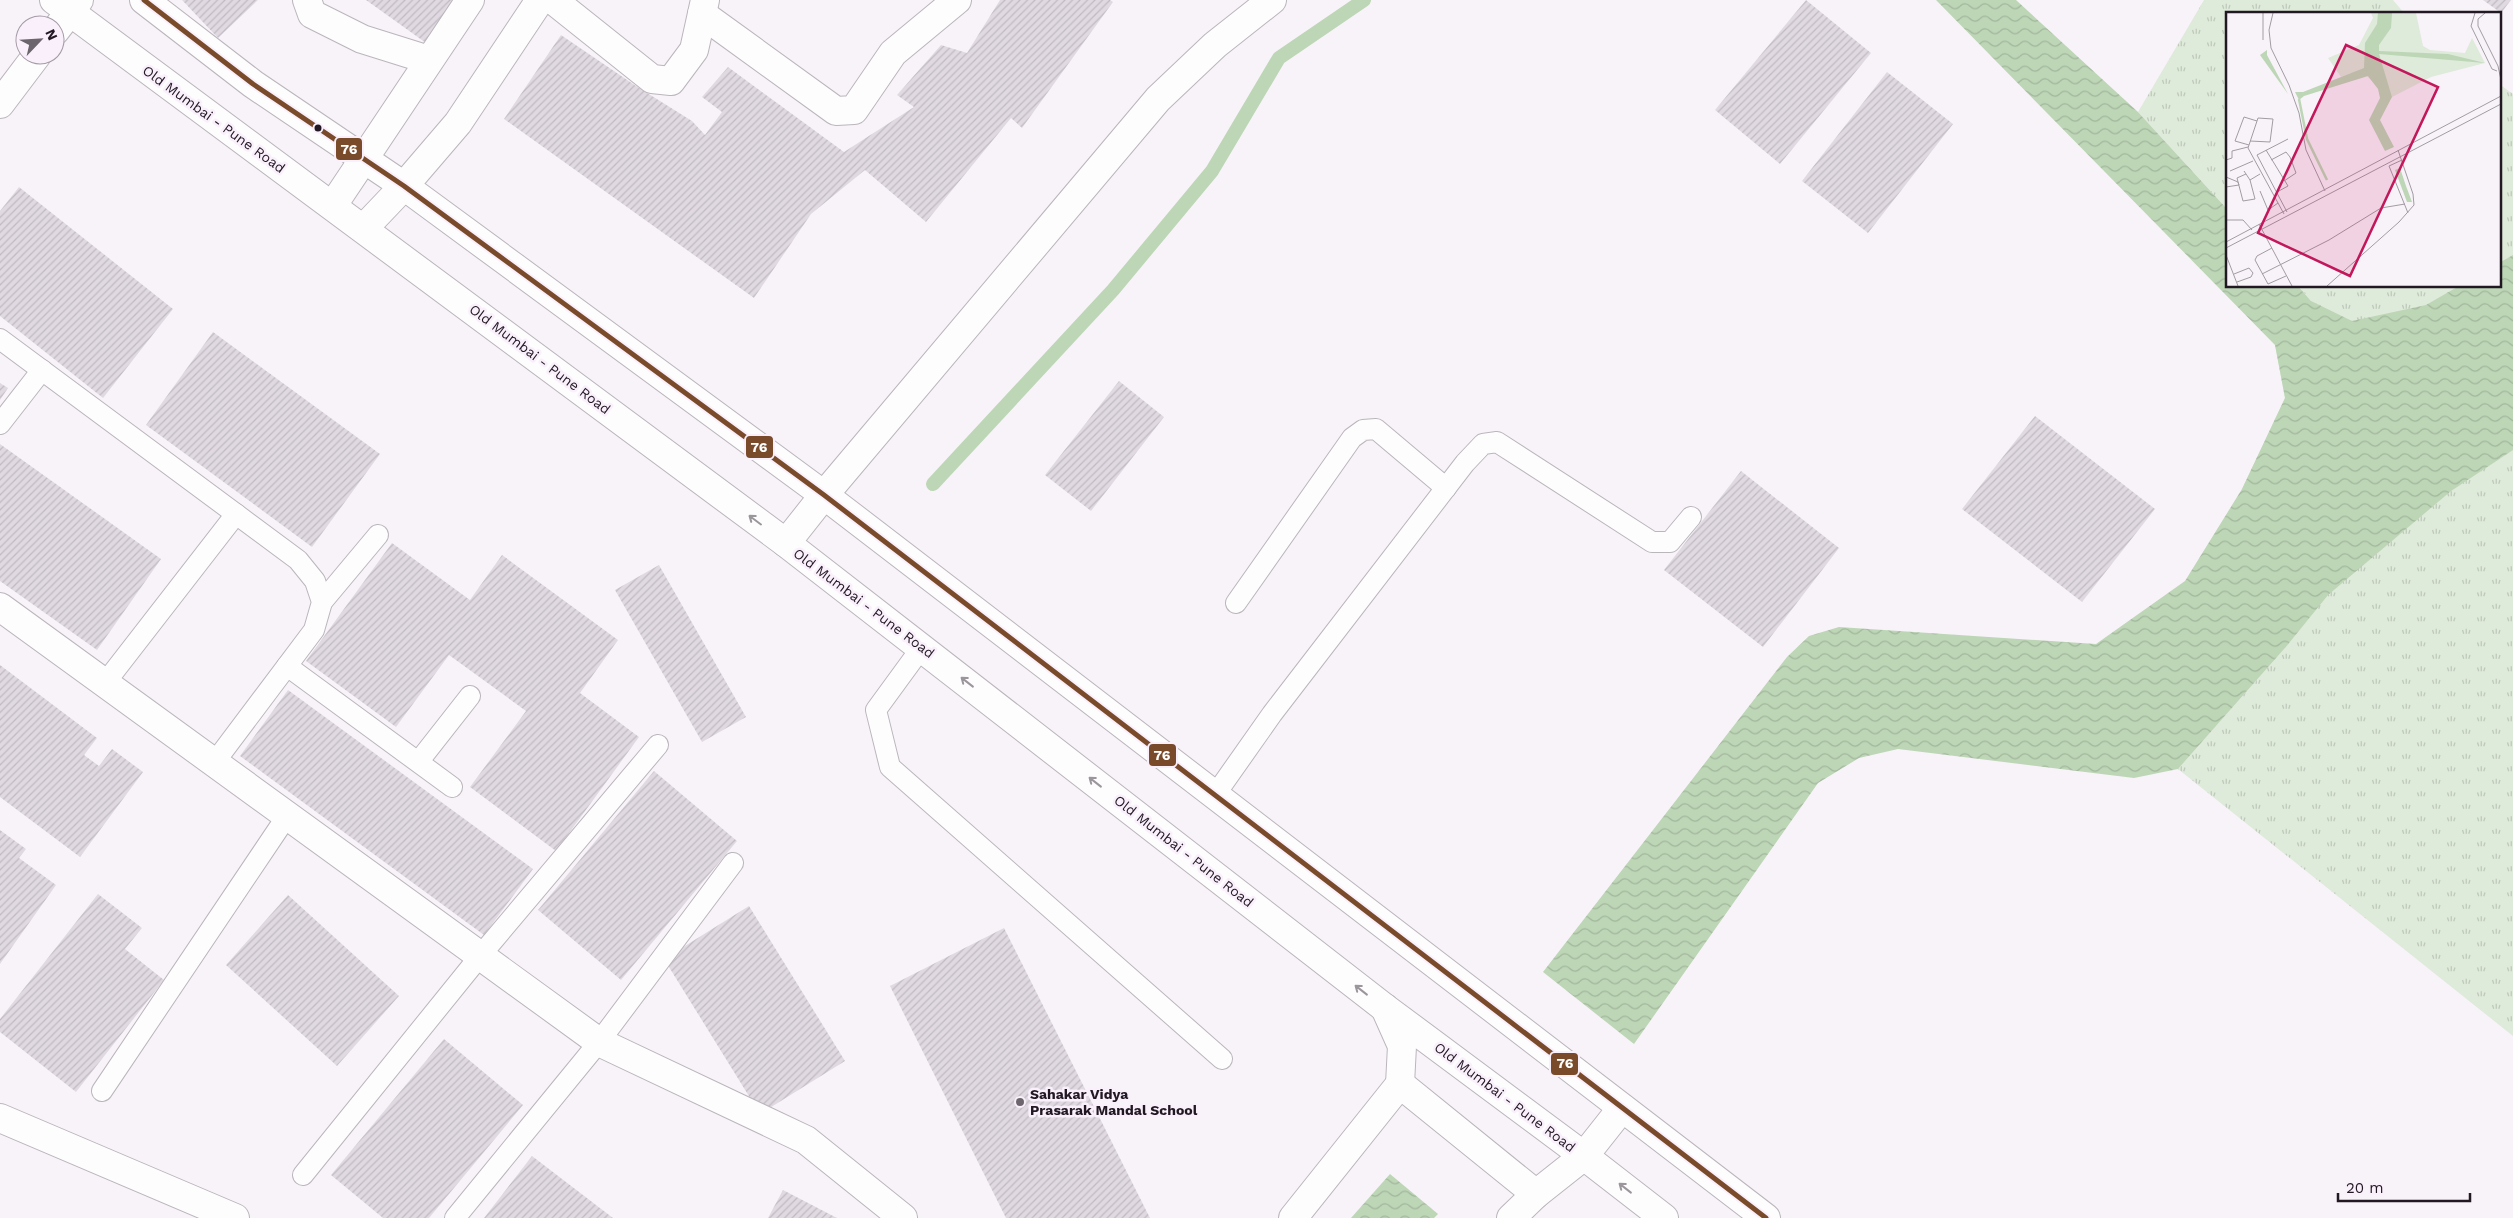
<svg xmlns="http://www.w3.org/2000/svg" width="2513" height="1218" viewBox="0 0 2513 1218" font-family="'Work Sans',sans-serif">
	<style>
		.grass { fill: url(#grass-tufts) }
		.water { fill: url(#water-waves) }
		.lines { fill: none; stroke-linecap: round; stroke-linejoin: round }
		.stream { stroke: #bdd6b6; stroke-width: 14 }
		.building { fill: url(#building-hatch) }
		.service-casing { stroke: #bbb5bc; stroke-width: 22 }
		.minor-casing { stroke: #bbb5bc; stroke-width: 30 }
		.tertiary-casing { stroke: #bbb5bc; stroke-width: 30 }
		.secondary-casing { stroke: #bbb5bc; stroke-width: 30 }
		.service { stroke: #fefdfe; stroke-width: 20 }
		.minor { stroke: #fefdfe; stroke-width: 28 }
		.tertiary { stroke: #fefdfe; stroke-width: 28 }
		.secondary { stroke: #fefdfe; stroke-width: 28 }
		.bus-1-casing { stroke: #f9f0fc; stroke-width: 9 }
		.bus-1 { stroke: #7a4b2a; stroke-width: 5 }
		.oneway { stroke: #9b969b }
		.bus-dot { fill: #211823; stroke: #f9f0fc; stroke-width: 2 }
		.poi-dot { fill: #6c656e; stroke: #f9f0fc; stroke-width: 2 }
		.labels { text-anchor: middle; stroke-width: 5; stroke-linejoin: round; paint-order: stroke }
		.street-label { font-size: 14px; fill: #211823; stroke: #f9f0fc }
		.poi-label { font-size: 14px; font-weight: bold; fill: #211823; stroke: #f9f0fc; text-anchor: start }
		.inset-river { fill: none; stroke: #bdd6b6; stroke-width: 2.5 }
		.inset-road { fill: none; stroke: #a29ba3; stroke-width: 1 }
		.view { fill: #c2185b; fill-opacity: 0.15; stroke: #c2185b; stroke-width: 2.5 }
		.inset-edge { fill: none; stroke: #211823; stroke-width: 2.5 }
		.line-badge { stroke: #f9f0fc; stroke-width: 2 }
		.badge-label { font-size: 14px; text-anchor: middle; font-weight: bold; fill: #fff }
	</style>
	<defs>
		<pattern id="grass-tufts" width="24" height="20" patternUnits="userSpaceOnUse" patternTransform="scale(1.25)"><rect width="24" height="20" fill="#deeada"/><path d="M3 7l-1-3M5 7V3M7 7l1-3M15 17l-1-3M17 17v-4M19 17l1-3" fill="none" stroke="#bec8bb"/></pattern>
		<pattern id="water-waves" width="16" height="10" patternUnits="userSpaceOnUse" patternTransform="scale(1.25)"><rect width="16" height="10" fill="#bdd6b6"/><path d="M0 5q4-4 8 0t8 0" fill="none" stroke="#a2b79c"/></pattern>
		<pattern id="building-hatch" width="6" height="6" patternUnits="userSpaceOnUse" patternTransform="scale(1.25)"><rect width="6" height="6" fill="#e0d9e2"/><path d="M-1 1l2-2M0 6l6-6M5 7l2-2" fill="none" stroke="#c0bac2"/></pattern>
	</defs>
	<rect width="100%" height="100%" fill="#f8f3f9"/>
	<!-- grass -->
	<g class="grass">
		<polygon points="2204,0 2393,0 2405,14 2227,14 2227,209 2138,112"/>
		<polygon points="2499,84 2513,94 2513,1036 2178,769 2285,648 2242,489 2285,398 2275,345 2311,301 2298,286 2499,286"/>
	</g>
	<!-- water -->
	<g class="water">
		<polygon points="1936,0 2016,0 2138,112 2227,209 2227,286 2298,286 2311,301 2352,321 2426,305 2459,286 2499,286 2499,263 2513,255 2513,450 2451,491 2328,595 2285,648 2178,769 2134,778 1898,749 1859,758 1818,783 1634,1044 1543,972 1787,657 1809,636 1839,627 2096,644 2185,581 2242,489 2285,398 2275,345"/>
		<polygon points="1390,1174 1438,1214 1434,1218 1351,1218"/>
	</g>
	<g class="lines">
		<!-- stream -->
		<polyline class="stream" points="933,484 1113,290 1212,171 1279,58 1364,0"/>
	</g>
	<!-- building -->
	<g class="building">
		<polygon points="182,0 258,0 218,38"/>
		<polygon points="366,0 457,0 426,43"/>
		<polygon points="1000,0 1110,0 1113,2 1022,128 1011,118 926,222 865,170 811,214 754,298 504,119 561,35 636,86 692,121 705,135 722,112 702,97 728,67 844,152 914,107 897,95 941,45 967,53"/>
		<polygon points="1806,0 1871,53 1780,164 1715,110"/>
		<polygon points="2483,0 2511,0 2501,13"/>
		<polygon points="1887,72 1953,124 1868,233 1802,181"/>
		<polygon points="19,187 173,309 103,398 0,316 0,211"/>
		<polygon points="213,332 380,454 312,547 146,425"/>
		<polygon points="1119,381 1164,417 1091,511 1045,475"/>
		<polygon points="0,383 8,388 0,400"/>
		<polygon points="2035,416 2155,509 2082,602 1962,509"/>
		<polygon points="0,444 161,559 97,650 0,581"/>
		<polygon points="1741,471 1839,548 1763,647 1664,570"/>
		<polygon points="392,543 470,600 502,555 618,640 580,693 639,737 556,851 470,787 526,711 449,655 396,727 306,661"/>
		<polygon points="659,565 746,717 702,742 615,590"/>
		<polygon points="0,665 97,738 84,755 99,766 112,749 143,772 80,857 0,797"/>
		<polygon points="288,690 533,869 484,935 240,756"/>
		<polygon points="654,771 737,841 621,980 538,910"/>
		<polygon points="0,830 26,849 19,858 56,885 0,964"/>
		<polygon points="98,894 142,928 125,949 164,980 76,1092 0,1032 0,1019"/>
		<polygon points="288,895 399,996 337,1066 226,965"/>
		<polygon points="749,906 845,1061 760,1114 664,959"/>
		<polygon points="1004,928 1150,1218 1006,1218 890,986"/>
		<polygon points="444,1039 523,1105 429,1218 383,1218 331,1175"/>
		<polygon points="532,1156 613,1218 484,1218"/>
		<polygon points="783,1190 837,1218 768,1218"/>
	</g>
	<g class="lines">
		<!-- service casing -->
		<g class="service-casing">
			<g id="service">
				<polyline points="0,339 298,560 315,581 322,602 314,630 214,763"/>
				<polyline points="0,424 42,370"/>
				<polyline points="322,602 378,535"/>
				<polyline points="1236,603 1352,438 1363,430 1376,429 1446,488"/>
				<polyline points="922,647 876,710 890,767 1222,1059"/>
				<polyline points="287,666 452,787"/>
				<polyline points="105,683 236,514"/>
				<polyline points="419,761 470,696"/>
				<polyline points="1215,795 1272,714 1465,463 1483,444 1497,442 1652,542 1670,542 1691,517"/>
				<polyline points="102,1091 287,816"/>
				<polyline points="303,1175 480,956 658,745"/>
				<polyline points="455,1218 599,1042 733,863"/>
			</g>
		</g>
		<!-- minor casing -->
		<g class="minor-casing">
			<g id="minor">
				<polyline points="307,0 312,14 362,39 429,60"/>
				<polyline points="553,0 652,79 671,81 694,50 705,0"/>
				<polyline points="702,14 836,111 854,110 893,53 957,0"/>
				<polyline points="55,31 79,0"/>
				<polyline points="0,104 37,55"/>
				<polyline points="333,205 470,0"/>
				<polyline points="364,228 404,186 458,123 540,0"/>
				<polyline points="786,543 824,495 1158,99 1215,45 1272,0"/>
				<polyline points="0,607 599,1042 806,1140 903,1218"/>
			</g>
		</g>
		<!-- tertiary casing -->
		<g class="tertiary-casing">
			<g id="tertiary">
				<polyline points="1385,1008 1402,1046 1400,1084"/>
				<polyline points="0,1118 235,1218"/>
				<polyline points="1293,1218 1400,1084 1536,1194"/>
				<polyline points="1511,1218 1536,1194 1584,1156 1622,1108"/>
			</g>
		</g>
		<!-- secondary casing -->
		<g class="secondary-casing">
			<g id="secondary">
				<polyline points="54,0 786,543 1385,1008 1584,1156 1664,1218"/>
				<polyline points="144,0 253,84 404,186 824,495 1766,1218"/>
			</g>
		</g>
		<!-- service -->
		<use href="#service" class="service"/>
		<!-- minor -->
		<use href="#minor" class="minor"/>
		<!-- tertiary -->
		<use href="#tertiary" class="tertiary"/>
		<!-- secondary -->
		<use href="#secondary" class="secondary"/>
		<!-- bus-1 casing -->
		<g class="bus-1-casing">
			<polyline id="bus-1" points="144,0 253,84 404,186 824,495 1766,1218"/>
		</g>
		<!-- bus-1 -->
		<use href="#bus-1" class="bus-1"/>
	</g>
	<!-- one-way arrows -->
	<defs><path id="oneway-shaft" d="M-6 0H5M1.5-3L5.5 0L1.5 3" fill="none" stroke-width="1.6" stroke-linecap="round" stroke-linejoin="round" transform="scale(1.25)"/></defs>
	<g class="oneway">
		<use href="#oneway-shaft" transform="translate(755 520) rotate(-143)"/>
		<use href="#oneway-shaft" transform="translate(967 682) rotate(-142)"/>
		<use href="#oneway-shaft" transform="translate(1095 782) rotate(-142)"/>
		<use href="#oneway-shaft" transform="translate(1361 990) rotate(-142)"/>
		<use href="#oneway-shaft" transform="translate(1625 1188) rotate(-142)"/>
	</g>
	<!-- markers -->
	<circle class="bus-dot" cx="318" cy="128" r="4.5"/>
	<circle class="poi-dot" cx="1020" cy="1102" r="5"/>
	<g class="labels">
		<!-- street labels -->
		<g class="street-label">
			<text transform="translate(214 119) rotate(36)" y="5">Old Mumbai - Pune Road</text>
			<text transform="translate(540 359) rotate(37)" y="5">Old Mumbai - Pune Road</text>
			<text transform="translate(864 603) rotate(37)" y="5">Old Mumbai - Pune Road</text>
			<text transform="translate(1184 851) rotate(38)" y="5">Old Mumbai - Pune Road</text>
			<text transform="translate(1505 1097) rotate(37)" y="5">Old Mumbai - Pune Road</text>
		</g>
		<!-- poi labels -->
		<g class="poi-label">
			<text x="1030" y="1099">Sahakar Vidya<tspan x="1030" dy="16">Prasarak Mandal School</tspan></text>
		</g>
	</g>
	<!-- overview -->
	<g transform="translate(2226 12)">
		<rect width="275" height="275" fill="#f8f3f9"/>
		<path d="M145 1H190L197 34 204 38 239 41 246 26 259 51 205 65 166 85 161 72 147 70 135 58 115 65 102 46 133 33 147 6Z" fill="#deeada"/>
		<path d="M152 1H166L165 16 153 33V39L222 42 259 51 153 42 166 85 154 108 168 135 159 139 143 108 154 86 152 77 142 64 78 84 73 88 69 80H77L138 56 139 31 151 12ZM41 38V43L62 82 34 43ZM174 156 180 174 186 190H181L169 158Z" fill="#bdd6b6"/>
		<path class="inset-river" d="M73 87 81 127 101 168"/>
		<path class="inset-road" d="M37 1V28M47 1 43 18 45 36 63 73 73 101 80 138 99 179M249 1 245 14 266 57 271 59M259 1 252 7V14L272 54 275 68M24 129 44 130 47 107 32 106 22 136 58 202M23 133 9 129 18 105 31 109M40 138 62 174 51 180M0 148 6 146V139L22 135M45 148 60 140 64 145 70 161 58 169M176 148 163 154 182 201M4 159 27 149M18 159 24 168 34 162M20 162 11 166 17 189 29 187 24 168M0 165 12 170 13 173 0 175M34 179 42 198 52 191M61 200 31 143 62 127M0 208H17L26 218M33 212 66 274M0 230 275 84M0 236 275 92M46 236 31 244 29 248 42 272 60 264M0 243 12 274M8 262 23 256 27 261 25 265 11 270M36 262 103 228 155 196 179 192M101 274 173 210 188 193 187 182 172 138"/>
		<path class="view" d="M120 33 212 75 124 264 32 221Z"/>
		<rect width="275" height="275" class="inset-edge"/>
	</g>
	<g class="line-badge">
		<rect x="335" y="137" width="28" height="24" rx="5" fill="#7a4b2a"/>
		<rect x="745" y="435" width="29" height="24" rx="5" fill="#7a4b2a"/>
		<rect x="1148" y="743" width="29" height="24" rx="5" fill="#7a4b2a"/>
		<rect x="1550" y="1052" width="29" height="24" rx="5" fill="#7a4b2a"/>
	</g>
	<g class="badge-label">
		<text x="349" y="154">76</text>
		<text x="759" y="452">76</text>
		<text x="1162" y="760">76</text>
		<text x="1565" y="1068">76</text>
	</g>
	<!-- north arrow -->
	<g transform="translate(40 40) rotate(65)"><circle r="24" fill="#f9f0fc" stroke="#a39aa5"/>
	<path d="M0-4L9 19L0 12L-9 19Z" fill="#6c656e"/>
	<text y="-8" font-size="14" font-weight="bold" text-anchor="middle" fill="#211823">N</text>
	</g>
	<!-- scale -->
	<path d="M2338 1193v8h132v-8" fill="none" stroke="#211823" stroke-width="2.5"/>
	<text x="2346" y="1193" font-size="15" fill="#211823" stroke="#f9f0fc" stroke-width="4" paint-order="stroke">20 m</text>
</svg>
